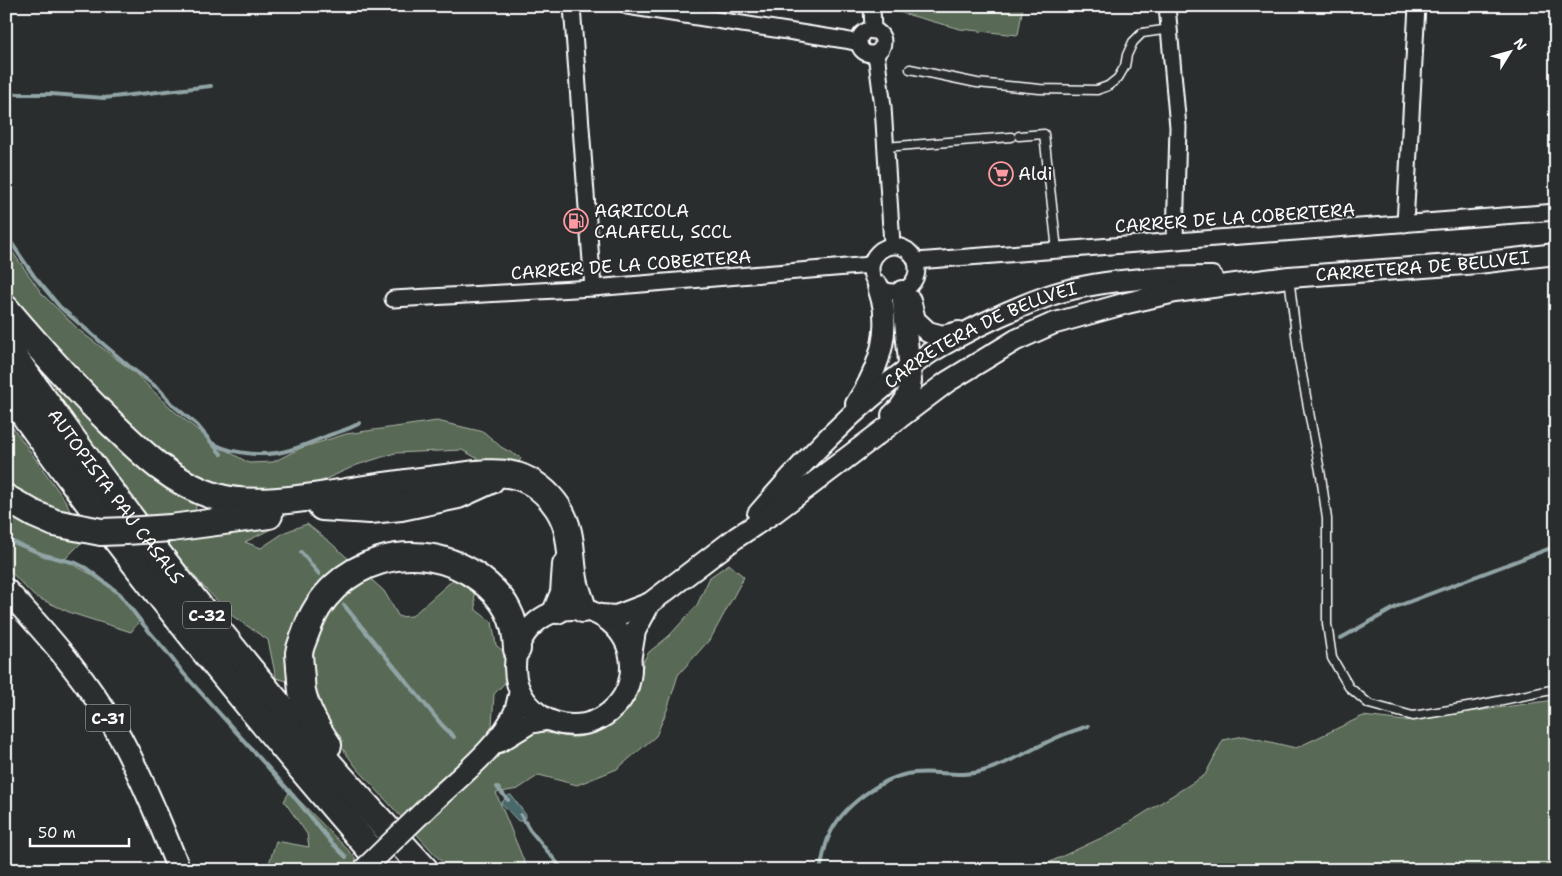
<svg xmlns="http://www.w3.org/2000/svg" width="1562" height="876" viewBox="0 0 1562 876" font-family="'Shantell Sans',sans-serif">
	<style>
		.green { fill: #596b55; stroke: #acb5aa }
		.water { fill: #48676b; stroke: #91a4a6 }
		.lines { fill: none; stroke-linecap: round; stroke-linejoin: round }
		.stream { stroke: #91a4a6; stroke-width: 4 }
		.lane-casing { stroke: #fff; stroke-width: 11 }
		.street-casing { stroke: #fff; stroke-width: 19 }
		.secondary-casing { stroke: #fff; stroke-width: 24 }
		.primary-casing { stroke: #fff; stroke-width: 26 }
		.highway-casing { stroke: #fff; stroke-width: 30 }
		.lane { stroke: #2a2d2e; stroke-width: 8 }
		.street { stroke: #2a2d2e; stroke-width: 15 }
		.secondary { stroke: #2a2d2e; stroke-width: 20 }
		.primary { stroke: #2a2d2e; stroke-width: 22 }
		.highway { stroke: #2a2d2e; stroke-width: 26 }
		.secondary-bridge-casing { stroke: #fff; stroke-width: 24; stroke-linecap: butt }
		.highway-bridge-casing { stroke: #fff; stroke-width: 30; stroke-linecap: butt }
		.secondary-bridge { stroke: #2a2d2e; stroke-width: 20 }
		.highway-bridge { stroke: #2a2d2e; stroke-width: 26 }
		.labels { text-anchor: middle; stroke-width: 4; stroke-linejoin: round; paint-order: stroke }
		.shield { fill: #2a2d2e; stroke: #bfc0c0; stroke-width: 1 }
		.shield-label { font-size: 16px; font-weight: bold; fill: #fff }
		.poi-label { font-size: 18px; fill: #fff; stroke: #2a2d2e; text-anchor: start }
		.street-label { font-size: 18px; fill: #fff; stroke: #2a2d2e }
	</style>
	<rect width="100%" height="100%" fill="#2a2d2e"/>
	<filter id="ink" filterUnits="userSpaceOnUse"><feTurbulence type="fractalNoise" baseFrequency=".02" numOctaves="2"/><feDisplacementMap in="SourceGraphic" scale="10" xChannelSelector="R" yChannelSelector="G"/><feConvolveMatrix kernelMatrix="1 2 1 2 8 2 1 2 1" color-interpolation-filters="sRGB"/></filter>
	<g filter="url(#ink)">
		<!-- green -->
		<g class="green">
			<polygon points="891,6 1023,6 1018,35 960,29 891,10"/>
			<polygon points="6,243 43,295 80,331 135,373 174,411 215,444 249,463 273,462 301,448 346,434 437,421 484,432 501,447 521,458 516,468 491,466 462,450 395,453 357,465 302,490 197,498 195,514 263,521 273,528 245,542 261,548 285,532 307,524 331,543 384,591 399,617 412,616 455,578 473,584 476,610 492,622 496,645 503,651 507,681 494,694 492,726 518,738 537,731 574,738 595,733 611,725 628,710 638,695 644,660 649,652 669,636 697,605 710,577 729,564 744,577 711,638 678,675 667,710 656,736 617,769 577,785 539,775 518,789 496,793 526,866 529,870 449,870 356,767 334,737 311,688 276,678 268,640 231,615 202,585 146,516 52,389 71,369 35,330 6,295"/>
			<polygon points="6,418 67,503 82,542 64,560 89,573 116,592 141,619 131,632 71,613 34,596 6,567"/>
			<polygon points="1556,698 1556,870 1033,870 1114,832 1205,775 1223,740 1244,736 1296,748 1363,716 1405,721 1547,701"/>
			<polygon points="290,791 353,855 363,870 267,870 276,841 309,847 307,834 284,801"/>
		</g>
		<!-- water -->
		<polygon class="water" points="509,795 511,795 526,815 525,818 521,821 518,821 501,803"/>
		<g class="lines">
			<!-- stream -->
			<g class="stream">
				<polyline points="6,98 8,96 13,94 51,94 104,98 211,86"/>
				<polyline points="6,235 34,276 60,307 130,367 159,389 174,406 197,425 221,454"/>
				<path d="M214 444C236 455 267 457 290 450 303 446 315 441 327 436 338 432 350 429 360 423"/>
				<polyline points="6,539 44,555 76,563 86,568 120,594 142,623 166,651 184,674 291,793 331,842 346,857"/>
				<polyline points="301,552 319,574"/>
				<polyline points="344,605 365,631 442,725 454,737"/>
				<polyline points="1341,638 1398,606 1556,546"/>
				<polyline points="497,787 508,800"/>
				<polyline points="521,815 530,830 563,870"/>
				<path d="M820 870C823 859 824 847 829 836 841 807 883 776 914 773 937 770 960 778 983 771 1009 764 1031 749 1056 738 1066 733 1077 730 1088 726"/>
			</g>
			<!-- lane casing -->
			<g class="lane-casing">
				<g id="lane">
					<polyline points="910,69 977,83 1040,89 1097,90 1108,86 1118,78 1125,66 1127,55 1133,42 1142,33 1170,29"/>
					<polyline points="1019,136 1044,134 1057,250"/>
					<polyline points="885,147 1011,137"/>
					<polyline points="1289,277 1299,359 1321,476 1327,519 1327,624 1332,658 1349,687 1369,704 1413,716 1474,706 1556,689"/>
				</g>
			</g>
			<!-- street casing -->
			<g class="street-casing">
				<g id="street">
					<polyline points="572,6 593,288"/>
					<polyline points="627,6 845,40 859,43"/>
					<polyline points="872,6 873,31"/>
					<polyline points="1167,6 1178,127 1175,240"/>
					<circle cx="871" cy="42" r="12"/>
					<polyline points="876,53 883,107 892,244"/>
					<polyline points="1405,224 1417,6"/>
					<circle cx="894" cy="269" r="23"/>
					<polyline points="916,261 1556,212"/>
					<polyline points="393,299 593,288 871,265"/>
				</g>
			</g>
			<!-- secondary casing -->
			<g class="secondary-casing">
				<g id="secondary">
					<polyline points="910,300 915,320 928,332 943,336 959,332"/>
					<path d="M856 404C874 377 887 346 884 313 884 304 880 295 878 286"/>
					<path d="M892 415C904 406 909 395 911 381L902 291"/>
					<path id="s1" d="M758 514C804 461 853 408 910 367 919 361 928 353 938 348 970 329 1012 309 1048 296 1097 279 1160 277 1212 277"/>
					<circle cx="573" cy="667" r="58"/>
					<path id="s2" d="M600 615 616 616 650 603 737 537 775 512 947 382 1016 340 1052 324 1127 303 1175 292 1289 277 1478 263 1556 254"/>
					<polyline points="631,655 635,631 650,603"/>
					<polyline points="499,742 530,723 545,720"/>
					<path d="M432 803C458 778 502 744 515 711 517 705 518 698 520 692"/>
				</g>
			</g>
			<!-- primary casing -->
			<g class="primary-casing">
				<path id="primary" d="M6 590C48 635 90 683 120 737 143 780 161 825 179 870"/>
			</g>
			<!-- highway casing -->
			<g class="highway-casing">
				<g id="highway">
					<path d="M6 309C40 349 74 387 111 423 143 454 171 482 214 496 252 509 313 497 352 491 383 486 414 482 446 478 469 475 494 470 517 476 533 481 548 493 558 508 574 533 569 557 575 584 577 592 581 601 583 609"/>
					<path id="s3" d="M6 346C100 481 200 612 306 737 344 783 385 826 425 870"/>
					<path d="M6 389C124 557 254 715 388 870"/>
					<polyline points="6,498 34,514 55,523"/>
					<polyline points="322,507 370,510 401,507 458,495 491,480"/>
					<polyline points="171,528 269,515"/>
					<polyline points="557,610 564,593 566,565"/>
					<path d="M328 745C317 729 306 710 302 691 301 684 301 676 300 668 300 664 299 658 299 653 300 646 304 638 306 632 330 559 420 533 480 579 505 598 516 618 517 649"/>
				</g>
			</g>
			<!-- lane -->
			<use href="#lane" class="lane"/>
			<!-- street -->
			<use href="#street" class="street"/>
			<!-- secondary -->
			<use href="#secondary" class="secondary"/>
			<!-- primary -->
			<use href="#primary" class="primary"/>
			<!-- highway -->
			<use href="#highway" class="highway"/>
			<!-- secondary-bridge casing -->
			<g class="secondary-bridge-casing">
				<polyline id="secondary-bridge" points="363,870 432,803"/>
			</g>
			<!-- highway-bridge casing -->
			<g class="highway-bridge-casing">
				<polyline id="highway-bridge" points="55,523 101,532 126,531 171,528"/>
			</g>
			<!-- secondary-bridge -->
			<use href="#secondary-bridge" class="secondary-bridge"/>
			<!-- highway-bridge -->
			<use href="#highway-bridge" class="highway-bridge"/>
		</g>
	</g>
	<!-- icons -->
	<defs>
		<g id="supermarket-ring" transform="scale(1.25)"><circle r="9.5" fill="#2a2d2e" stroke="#ff9aa2" stroke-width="1.5"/><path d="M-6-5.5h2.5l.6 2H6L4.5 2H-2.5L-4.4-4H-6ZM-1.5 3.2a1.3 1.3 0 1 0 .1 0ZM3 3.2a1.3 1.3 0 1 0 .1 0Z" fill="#ff9aa2"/></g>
		<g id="fuel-ring" transform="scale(1.25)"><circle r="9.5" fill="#2a2d2e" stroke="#ff9aa2" stroke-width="1.5"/><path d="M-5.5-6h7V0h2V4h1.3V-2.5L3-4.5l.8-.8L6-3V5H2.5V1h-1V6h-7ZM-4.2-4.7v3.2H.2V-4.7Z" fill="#ff9aa2"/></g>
	</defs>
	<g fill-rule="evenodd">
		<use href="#supermarket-ring" x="1001" y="174"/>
		<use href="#fuel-ring" x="576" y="221"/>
	</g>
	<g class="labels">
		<!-- shield labels -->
		<g class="shield">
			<rect x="183" y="601.5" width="48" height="27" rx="4"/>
			<rect x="85.5" y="704.5" width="45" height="27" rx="4"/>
		</g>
		<g class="shield-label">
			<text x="207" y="621">C-32</text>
			<text x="108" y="724">C-31</text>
		</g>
		<!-- poi labels -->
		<g class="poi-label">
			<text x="1018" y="180">Aldi</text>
			<text x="594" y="217">AGRICOLA<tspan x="594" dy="21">CALAFELL, SCCL</tspan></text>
		</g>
		<!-- street labels -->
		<g class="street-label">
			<text transform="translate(1235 218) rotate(-4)" y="6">CARRER DE LA COBERTERA</text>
			<text transform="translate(631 265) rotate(-4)" y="6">CARRER DE LA COBERTERA</text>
			<text dy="6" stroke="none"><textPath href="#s2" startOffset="919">CARRETERA DE BELLVEI</textPath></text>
			<text dy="6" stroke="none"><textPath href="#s1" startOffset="290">CARRETERA DE BELLVEI</textPath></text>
			<text dy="6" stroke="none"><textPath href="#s3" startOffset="186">AUTOPISTA PAU CASALS</textPath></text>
		</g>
	</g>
	<!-- margin -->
	<rect width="1562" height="876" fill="none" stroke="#2a2d2e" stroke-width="25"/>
	<rect x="12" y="12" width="1537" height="851" fill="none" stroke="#fff" stroke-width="2" filter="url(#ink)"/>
	<!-- north arrow -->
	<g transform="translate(1510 52) rotate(53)" stroke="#2a2d2e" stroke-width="4" paint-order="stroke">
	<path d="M0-4L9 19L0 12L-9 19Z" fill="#ffffff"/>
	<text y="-8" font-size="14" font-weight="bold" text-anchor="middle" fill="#ffffff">N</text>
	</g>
	<!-- scale -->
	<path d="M30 838v8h99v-8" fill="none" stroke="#ffffff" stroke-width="2.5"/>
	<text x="38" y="838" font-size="15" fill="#ffffff" stroke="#2a2d2e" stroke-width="4" paint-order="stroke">50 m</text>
</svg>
